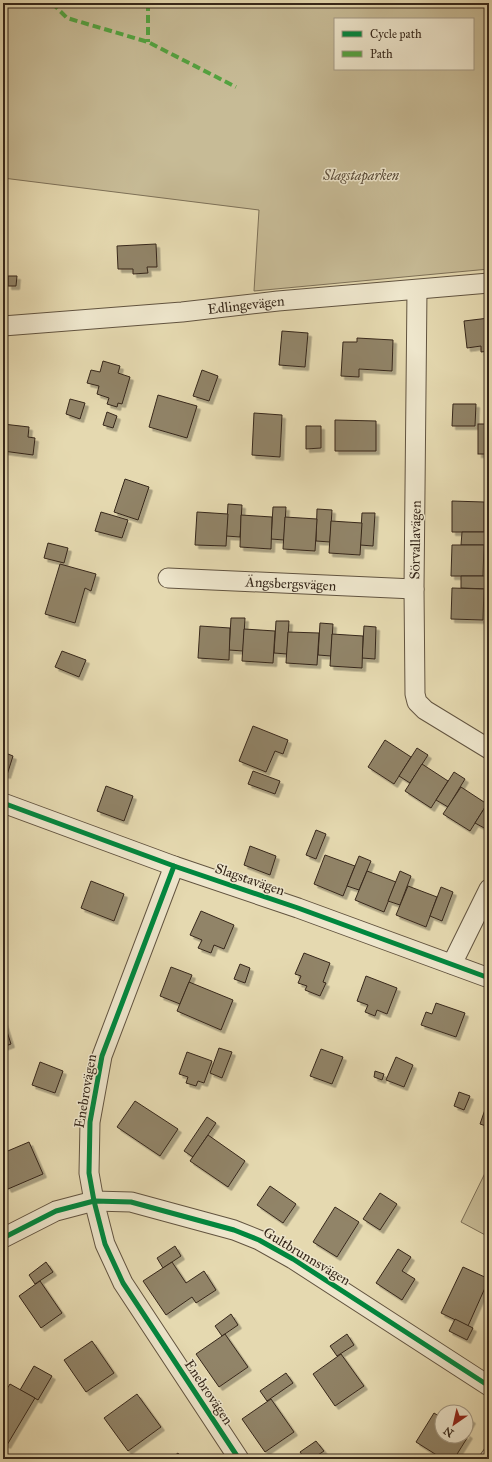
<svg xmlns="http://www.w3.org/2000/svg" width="492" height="1462" viewBox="0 0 492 1462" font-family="'IM FELL Great Primer',serif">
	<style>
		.green { fill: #c7bb96; stroke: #7e7158; fill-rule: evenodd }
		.building { fill: #918468; stroke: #36271a; filter: url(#shadow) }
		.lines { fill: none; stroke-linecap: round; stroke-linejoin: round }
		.lane-casing { stroke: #625440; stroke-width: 12 }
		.street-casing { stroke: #625440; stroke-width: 21 }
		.lane { stroke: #eee6cc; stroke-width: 10 }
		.street { stroke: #eee6cc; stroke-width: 19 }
		.quiet { stroke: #53a340; stroke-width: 4; stroke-dasharray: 8 4; stroke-linecap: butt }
		.cycleway-casing { stroke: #eee6cc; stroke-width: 8 }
		.cycleway { stroke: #00873e; stroke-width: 5 }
		.labels { text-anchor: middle; stroke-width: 3; stroke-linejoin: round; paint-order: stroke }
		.park-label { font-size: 14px; font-style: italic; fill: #5a4c39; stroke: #eee6cc }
		.street-label { font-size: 14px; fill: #36271a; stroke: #eee6cc }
	</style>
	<defs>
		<filter id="shadow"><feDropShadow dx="3.5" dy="3.5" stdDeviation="0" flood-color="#0004"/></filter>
	</defs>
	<rect width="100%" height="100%" fill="#e5d9b0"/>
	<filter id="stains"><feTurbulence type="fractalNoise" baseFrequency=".005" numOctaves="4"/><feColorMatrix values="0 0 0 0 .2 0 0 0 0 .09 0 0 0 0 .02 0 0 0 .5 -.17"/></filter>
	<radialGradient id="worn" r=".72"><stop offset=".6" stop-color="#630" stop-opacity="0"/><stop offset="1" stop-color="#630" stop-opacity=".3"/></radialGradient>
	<!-- green -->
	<g class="green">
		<path d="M3 3H489V269L254 291 259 210 3 178ZM335 19H473V69H335Z"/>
		<polygon points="489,1165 489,1237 461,1222"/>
	</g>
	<!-- building -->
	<g class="building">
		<polygon points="156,244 157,267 147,267 148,273 133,274 133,269 118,269 117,246"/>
		<polygon points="8,276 17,276 16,286 8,286"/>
		<polygon points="489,318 489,351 481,352 481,346 467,348 464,321"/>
		<polygon points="282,331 308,333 305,367 279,365"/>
		<polygon points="357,338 393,340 392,371 359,369 359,377 341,376 343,342 357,342"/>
		<polygon points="103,361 120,366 118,373 130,377 122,404 118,403 117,407 107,404 109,398 97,394 99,386 87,383 91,370 100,372"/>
		<polygon points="202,370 218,376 209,401 193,396"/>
		<polygon points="158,395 197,406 187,438 149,427"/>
		<polygon points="70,399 85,403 80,419 66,414"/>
		<polygon points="453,404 476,404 475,426 452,426"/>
		<polygon points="107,412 117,416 113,428 103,425"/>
		<polygon points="254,413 282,415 280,457 252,455"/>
		<polygon points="335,420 376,421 376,451 335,451"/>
		<polygon points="3,424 29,427 28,437 35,438 33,455 3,451"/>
		<rect x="478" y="424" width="11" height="30"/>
		<polygon points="306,426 321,426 321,448 306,449"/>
		<polygon points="125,479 149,487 138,520 114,512"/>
		<polygon points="452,501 484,502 484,532 452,532"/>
		<polygon points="228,504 242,505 240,537 226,536"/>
		<polygon points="273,507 286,507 284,540 271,539"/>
		<polygon points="317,509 332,510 330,542 316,541"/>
		<polygon points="101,512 128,520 122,538 95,531"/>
		<polygon points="197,512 228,514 226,546 195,545"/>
		<polygon points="362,513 375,513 373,546 360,545"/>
		<polygon points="241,515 272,517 271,549 240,547"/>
		<polygon points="285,517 317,519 315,551 283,549"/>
		<polygon points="331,521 362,523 360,555 329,553"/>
		<polygon points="462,532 489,532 489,545 461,545"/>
		<polygon points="48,543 68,548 64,563 44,558"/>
		<polygon points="452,545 484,545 483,576 451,576"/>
		<polygon points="60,564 96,574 91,591 85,588 75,623 45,614"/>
		<polygon points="461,576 489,576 489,589 461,588"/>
		<polygon points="452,588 484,589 483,620 451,619"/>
		<polygon points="231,618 245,618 243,651 229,650"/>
		<polygon points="276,621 289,621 287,654 274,653"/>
		<polygon points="320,623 333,624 331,656 318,655"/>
		<polygon points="200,626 230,628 229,660 198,658"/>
		<polygon points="364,626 376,627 375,659 362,658"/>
		<polygon points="244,629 275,631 273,663 242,661"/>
		<polygon points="288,632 319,633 317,665 286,663"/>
		<polygon points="332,634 363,636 362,668 330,666"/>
		<polygon points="62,651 86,660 79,677 55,667"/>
		<polygon points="253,726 288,740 283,754 275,751 266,772 239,761"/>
		<polygon points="385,740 411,757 394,784 368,767"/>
		<polygon points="417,748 428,755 410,783 399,776"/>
		<polygon points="3,752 13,756 7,775 3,774"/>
		<polygon points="422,764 448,781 431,808 405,791"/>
		<polygon points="253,771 280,781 275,794 248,784"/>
		<polygon points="454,772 465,779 448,807 436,800"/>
		<polygon points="106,786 133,796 124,821 97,811"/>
		<polygon points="461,787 487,804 470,831 443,814"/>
		<polygon points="489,801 489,825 486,829 475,823"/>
		<polygon points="316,830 326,834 316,859 306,855"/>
		<polygon points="250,846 276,856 270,875 244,865"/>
		<polygon points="325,855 355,866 343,896 314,884"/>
		<polygon points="359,856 371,861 359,890 347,886"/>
		<polygon points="367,871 396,882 384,912 355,900"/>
		<polygon points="400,871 411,876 400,905 388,901"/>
		<polygon points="91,881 124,894 114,921 81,908"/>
		<polygon points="408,886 437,897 426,927 396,915"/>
		<polygon points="441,887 453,892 442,921 430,916"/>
		<polygon points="201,911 234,925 224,949 214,945 211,953 198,948 202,940 190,935"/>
		<polygon points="304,953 330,963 323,982 326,983 320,996 305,990 307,986 298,983 301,976 295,974"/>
		<polygon points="240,964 250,968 245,983 234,979"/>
		<polygon points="171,967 192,975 180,1004 160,996"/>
		<polygon points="366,976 397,988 387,1014 377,1010 375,1016 365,1012 368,1005 357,1001"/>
		<polygon points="189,982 233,1000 221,1030 177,1011"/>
		<polygon points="436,1003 465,1013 456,1037 421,1025 426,1012 432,1014"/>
		<polygon points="3,1019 11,1044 3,1047"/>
		<polygon points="219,1048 232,1052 222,1078 210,1073"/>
		<polygon points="321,1049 343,1057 332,1084 310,1076"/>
		<polygon points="187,1052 212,1061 204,1083 198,1081 196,1086 186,1083 188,1077 179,1074"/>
		<polygon points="396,1057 413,1065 404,1087 386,1080"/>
		<polygon points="40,1062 63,1071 55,1093 32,1085"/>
		<polygon points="375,1071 384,1074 382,1080 374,1077"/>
		<polygon points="459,1092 470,1096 464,1110 454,1106"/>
		<polygon points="489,1098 489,1127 480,1124"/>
		<polygon points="135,1101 178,1129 160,1156 117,1127"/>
		<polygon points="207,1117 216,1123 193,1157 184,1151"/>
		<polygon points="208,1135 245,1161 228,1187 190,1161"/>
		<polygon points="29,1142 43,1174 8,1189 3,1180 3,1153"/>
		<polygon points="270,1186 296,1204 283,1223 257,1205"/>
		<polygon points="380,1193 397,1204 380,1230 363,1219"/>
		<polygon points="335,1207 359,1222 337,1257 313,1242"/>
		<polygon points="175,1246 181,1256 163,1268 157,1258"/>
		<polygon points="398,1249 411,1257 402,1271 415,1279 402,1300 376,1283"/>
		<polygon points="46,1262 53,1272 35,1284 29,1275"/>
		<polygon points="172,1262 186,1283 204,1271 216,1290 196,1303 192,1297 166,1315 143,1281"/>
		<polygon points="463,1267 489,1279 468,1326 441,1313"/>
		<polygon points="40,1281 62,1313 41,1328 19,1296"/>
		<polygon points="231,1314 238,1325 222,1336 215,1326"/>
		<polygon points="455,1319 473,1328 467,1340 449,1331"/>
		<polygon points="225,1334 248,1367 219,1387 196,1354"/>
		<polygon points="347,1334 354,1345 337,1356 330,1346"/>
		<polygon points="92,1341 114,1373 86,1392 64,1360"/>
		<polygon points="341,1354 364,1386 335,1406 313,1374"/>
		<polygon points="34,1366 52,1376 38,1400 20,1390"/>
		<polygon points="286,1373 293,1383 267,1401 260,1391"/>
		<polygon points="10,1384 35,1398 7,1445 3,1443 3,1395"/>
		<polygon points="137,1394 161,1427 128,1451 104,1418"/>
		<polygon points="271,1399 294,1432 265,1452 242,1419"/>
		<polygon points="450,1406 460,1412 446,1412"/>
		<polygon points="434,1413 442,1418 442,1436 466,1436 466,1433 469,1435 454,1459 443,1459 416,1442"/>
		<polygon points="466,1416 472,1420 467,1429 466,1428"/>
		<polygon points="316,1441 324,1451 312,1459 305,1459 300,1452"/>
		<polygon points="178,1453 182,1459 170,1459"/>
	</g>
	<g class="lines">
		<!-- lane casing -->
		<g class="lane-casing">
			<polyline id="lane" points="484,1459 489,1452"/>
		</g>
		<!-- street casing -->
		<g class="street-casing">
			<g id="street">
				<polyline points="417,290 414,589 415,694 417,702 425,710 489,749"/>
				<path id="s1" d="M3 326 182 312 278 301 489 283"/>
				<path id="s2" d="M168 578 414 589"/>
				<polyline points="3,803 174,866 298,908 489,978"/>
				<polyline points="174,866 102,1056 90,1122 89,1173 94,1201 105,1244 123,1283 239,1459"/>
				<polyline points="452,964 489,889"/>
				<polyline points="3,1238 56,1211 94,1201 131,1202 234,1230 259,1240 293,1259 489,1386"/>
			</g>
		</g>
		<!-- lane -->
		<use href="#lane" class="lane"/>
		<!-- street -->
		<use href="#street" class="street"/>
		<!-- quiet -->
		<g class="quiet">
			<polyline points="52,3 67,18 148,42 236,87"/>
			<polyline points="148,3 148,42"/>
		</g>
		<!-- cycleway casing -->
		<g class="cycleway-casing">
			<g id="cycleway">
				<polyline points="3,803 174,866 298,908 489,978"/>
				<polyline points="174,866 102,1056 90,1122 89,1173 94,1201 105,1244 123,1283 239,1459"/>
				<polyline points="3,1238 56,1211 94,1201 131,1202 234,1230 259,1240 293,1259 489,1386"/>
			</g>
		</g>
		<!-- cycleway -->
		<use href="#cycleway" class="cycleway"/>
	</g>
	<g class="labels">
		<!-- park labels -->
		<g class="park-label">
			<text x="361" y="180">Slagstaparken</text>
		</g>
		<!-- street labels -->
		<g class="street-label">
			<text dy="5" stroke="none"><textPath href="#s1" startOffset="244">Edlingevägen</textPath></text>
			<text transform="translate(415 540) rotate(-89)" y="5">Sörvallavägen</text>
			<text dy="5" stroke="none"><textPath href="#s2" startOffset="123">Ängsbergsvägen</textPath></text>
			<text transform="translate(250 879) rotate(19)" y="5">Slagstavägen</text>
			<text transform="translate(85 1091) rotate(-80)" y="5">Enebrovägen</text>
			<text transform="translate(307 1256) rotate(31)" y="5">Gultbrunnsvägen</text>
			<text transform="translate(209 1392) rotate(56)" y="5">Enebrovägen</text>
		</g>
	</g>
	<!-- margin -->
	<rect width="492" height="1462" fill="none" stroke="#e5d9b0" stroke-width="16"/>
	<rect x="4" y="4" width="484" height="1454" fill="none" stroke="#36271a" stroke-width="2"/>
	<rect x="8" y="8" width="476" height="1446" fill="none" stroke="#36271a"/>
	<!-- legend -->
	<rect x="334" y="18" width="140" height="52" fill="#eee6cc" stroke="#a49a85"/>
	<rect x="342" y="31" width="20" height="6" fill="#00873e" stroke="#a49a85"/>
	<text x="370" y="38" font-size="12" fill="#36271a">Cycle path</text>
	<rect x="342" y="51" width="20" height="6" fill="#53a340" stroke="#a49a85"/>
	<text x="370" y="58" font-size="12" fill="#36271a">Path</text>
	<!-- north arrow -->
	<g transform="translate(454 1424) rotate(214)"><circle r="19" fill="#eee6cc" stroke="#a49a85"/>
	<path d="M0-3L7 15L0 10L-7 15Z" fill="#8f2418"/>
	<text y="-6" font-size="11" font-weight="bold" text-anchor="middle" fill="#36271a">N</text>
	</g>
	<rect width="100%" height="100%" filter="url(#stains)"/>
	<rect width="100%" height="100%" fill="url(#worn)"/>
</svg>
